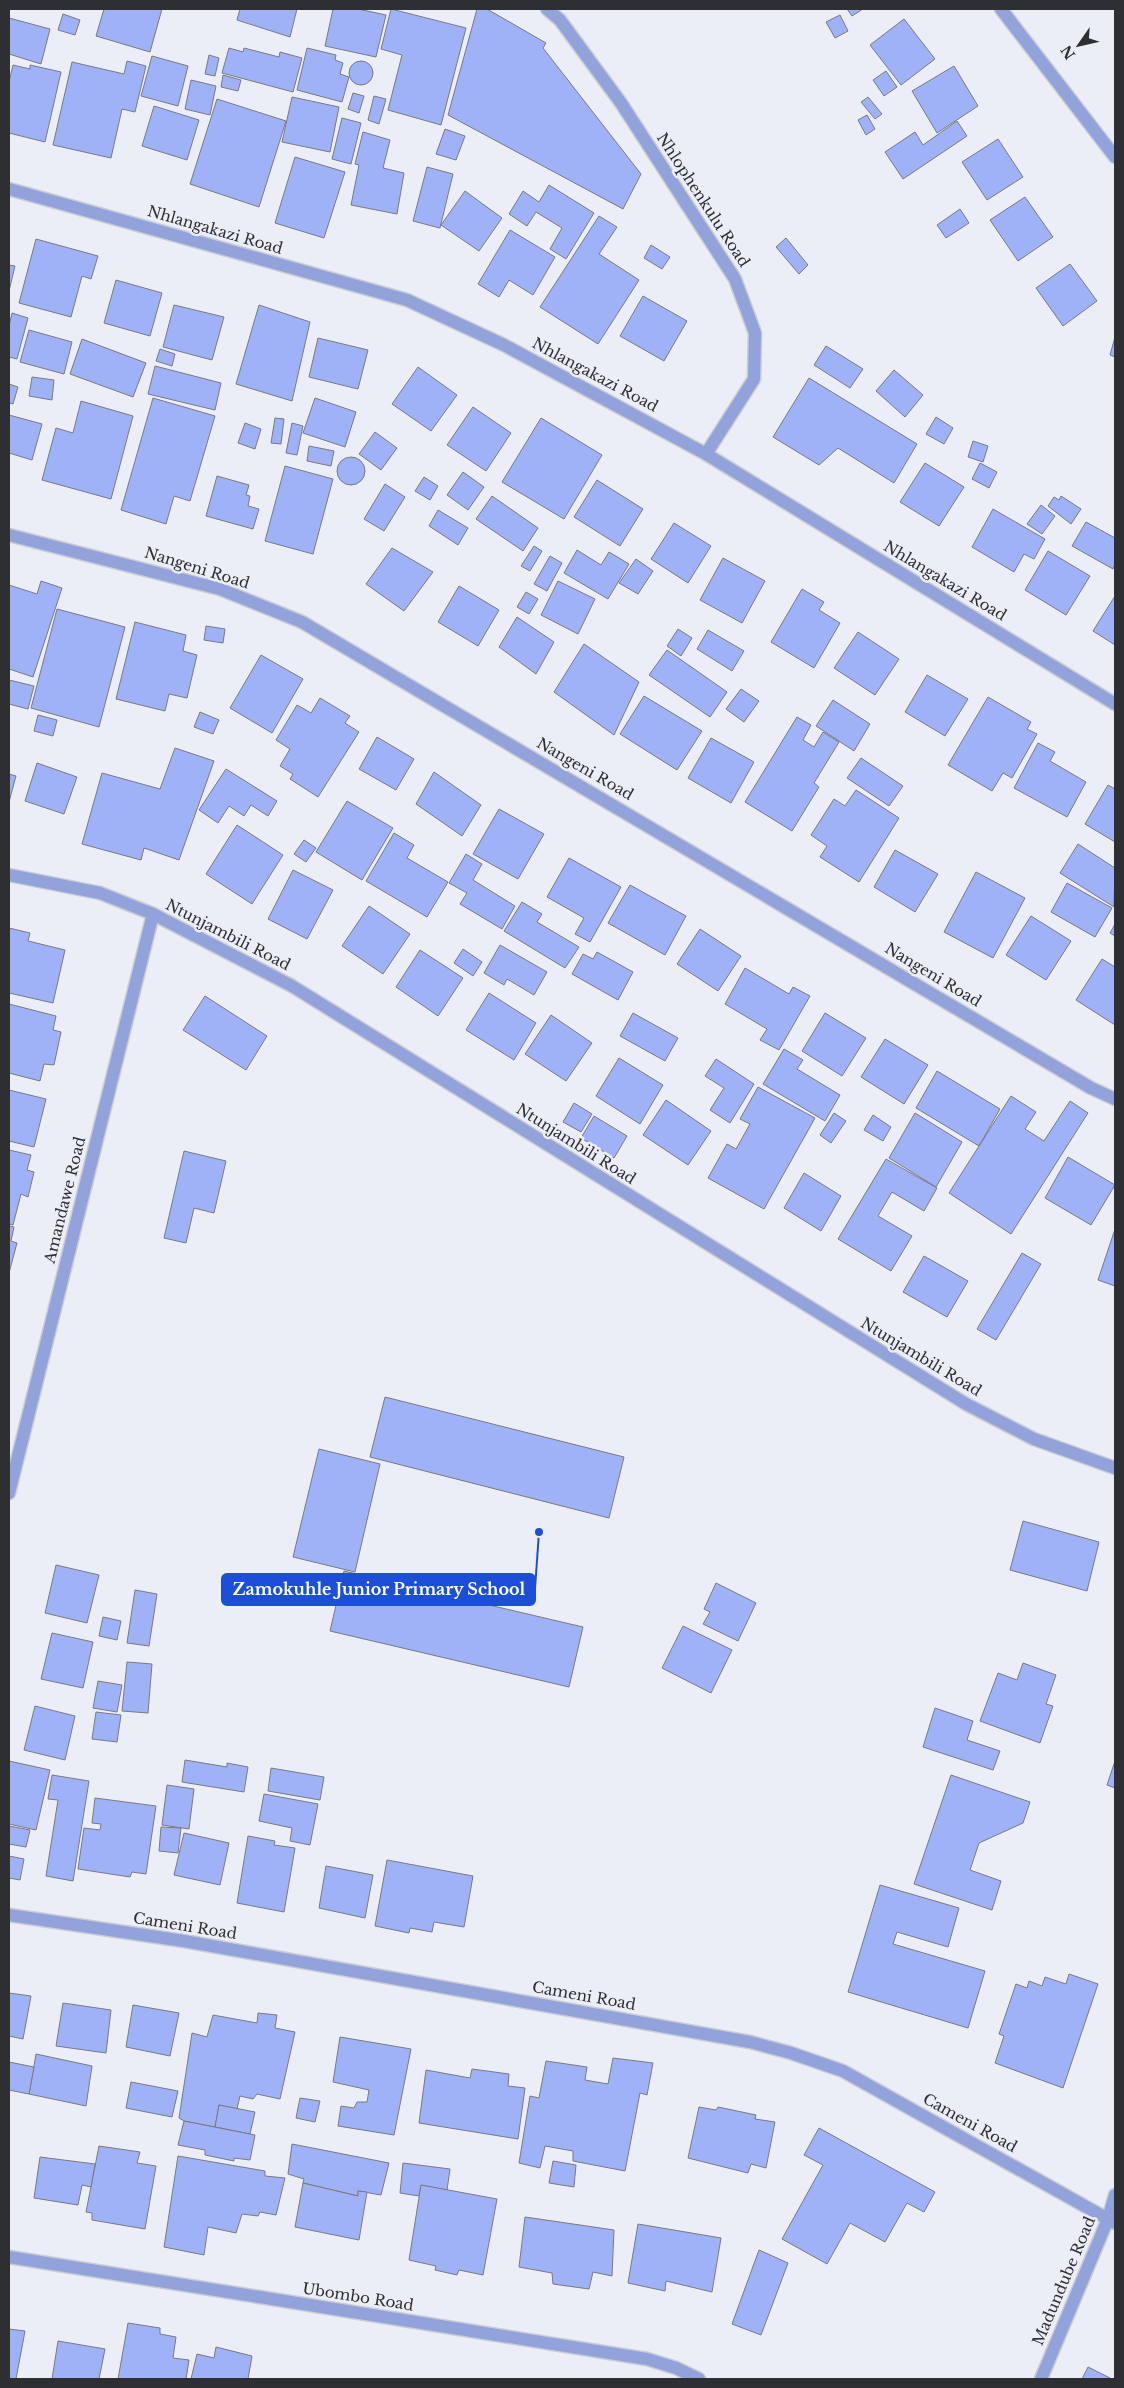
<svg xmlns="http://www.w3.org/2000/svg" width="1124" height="2388" viewBox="0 0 1124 2388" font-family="'Libre Baskerville',serif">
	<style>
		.building { fill: #a0b2f7; stroke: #787a81 }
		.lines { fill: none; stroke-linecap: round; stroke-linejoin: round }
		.street-casing { stroke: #c9ccd3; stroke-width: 15 }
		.street { stroke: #92a2da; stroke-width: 12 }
		.labels { text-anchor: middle; stroke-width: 5; stroke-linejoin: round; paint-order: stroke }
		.street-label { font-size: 15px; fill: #2e2f32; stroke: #ebeef6 }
		.leader { fill: none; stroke: #1d4ed8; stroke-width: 2 }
		.callout-dot { fill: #1d4ed8; stroke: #ebeef6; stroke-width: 2 }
		.callout { fill: #1d4ed8; stroke: #1d4ed8; stroke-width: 2 }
		.callout-label { font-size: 16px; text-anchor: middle; font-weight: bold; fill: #fff }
	</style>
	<rect width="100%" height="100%" fill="#ebeef6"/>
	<!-- building -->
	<g class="building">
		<polygon points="104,9 162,9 150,52 96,36"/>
		<polygon points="240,9 297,9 290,37 237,20"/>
		<polygon points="333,9 358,9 386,15 376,57 325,46"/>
		<polygon points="391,9 466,28 441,125 388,110 402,55 381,49"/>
		<polygon points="477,9 487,9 546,43 543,48 641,174 623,209 448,115"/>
		<polygon points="847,9 863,9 852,16"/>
		<polygon points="63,14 80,20 75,35 58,30"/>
		<polygon points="840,15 848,31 835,38 826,22"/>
		<polygon points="9,18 50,29 41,64 9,54"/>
		<polygon points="904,19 935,59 901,85 870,45"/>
		<polygon points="229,48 243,52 244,48 279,57 280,52 302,58 293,92 222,73"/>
		<polygon points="307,48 336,55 335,60 343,63 340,74 349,77 342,102 297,90"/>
		<polygon points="209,55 219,58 215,76 205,74"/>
		<polygon points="152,56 188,66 178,106 141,96"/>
		<polygon points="127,61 146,66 135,112 122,109 111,158 53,145 72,62 124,74"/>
		<circle cx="361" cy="73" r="12"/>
		<polygon points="13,65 30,69 30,65 61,72 45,142 9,133 9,82"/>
		<polygon points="954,66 978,106 937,133 912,91"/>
		<polygon points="886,71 897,87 884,96 873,80"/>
		<polygon points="223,75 241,80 238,91 221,87"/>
		<polygon points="191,80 216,86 210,115 185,109"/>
		<polygon points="353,93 364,96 359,113 348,109"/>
		<polygon points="374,96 386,99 379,124 368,120"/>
		<polygon points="292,97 339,107 330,152 282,142"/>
		<polygon points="868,97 882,114 875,119 861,102"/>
		<polygon points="217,99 286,121 259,207 190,184"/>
		<polygon points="154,106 199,120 187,160 142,146"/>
		<polygon points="867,115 875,129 866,135 858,120"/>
		<polygon points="342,118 361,123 351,164 332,159"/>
		<polygon points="957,121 967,136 903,179 885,152 915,132 923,145"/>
		<polygon points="445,129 465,136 456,160 436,154"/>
		<polygon points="363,132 390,140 383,168 404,173 397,214 351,205 359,165 355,164"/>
		<polygon points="998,139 1023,177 987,200 962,162"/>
		<polygon points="295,157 345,172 324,238 275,223"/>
		<polygon points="427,167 453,174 440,228 413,221"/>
		<polygon points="549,185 594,213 566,259 550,249 562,228 536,212 527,226 509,214 523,191 539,202"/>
		<polygon points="465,191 502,218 479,251 441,225"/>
		<polygon points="1025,197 1053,237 1018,261 990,220"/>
		<polygon points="960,209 969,223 946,238 937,225"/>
		<polygon points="599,216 617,227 599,254 639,280 598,344 540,307"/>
		<polygon points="510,230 555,257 533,295 509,280 499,297 478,284"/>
		<polygon points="786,238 808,265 799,274 776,247"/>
		<polygon points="36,239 98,256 91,279 82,276 71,317 19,303"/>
		<polygon points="651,245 670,257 662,269 644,258"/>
		<polygon points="1070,264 1097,301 1063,326 1036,288"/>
		<polygon points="9,265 15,266 9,291"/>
		<polygon points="116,280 162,293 150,336 104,323"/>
		<polygon points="643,296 687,321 664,361 620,336"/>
		<polygon points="174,305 224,317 212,360 163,347"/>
		<polygon points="259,305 310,322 292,401 236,384"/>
		<polygon points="12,313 28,318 17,359 9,357 9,326"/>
		<polygon points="29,330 72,342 64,374 20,362"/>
		<polygon points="1115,337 1115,357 1110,355"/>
		<polygon points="318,338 368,350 358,389 309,377"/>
		<polygon points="82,339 146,363 133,397 70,374"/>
		<polygon points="826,346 863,369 850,388 814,365"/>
		<polygon points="160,349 175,354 172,366 156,361"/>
		<polygon points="155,366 221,383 215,410 148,394"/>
		<polygon points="418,367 457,395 431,431 392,404"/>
		<polygon points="894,370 923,395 905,417 876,391"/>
		<polygon points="32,377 54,380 52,400 29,396"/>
		<polygon points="809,378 917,444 894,483 838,448 819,465 773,437"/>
		<polygon points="9,384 18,387 13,404 9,403"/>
		<polygon points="153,398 215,416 190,501 174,496 166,524 121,510"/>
		<polygon points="315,398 356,412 345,447 303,433"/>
		<polygon points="81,401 133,416 111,499 42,480 56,428 73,433"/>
		<polygon points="473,407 511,433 486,471 447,445"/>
		<polygon points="9,415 42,424 32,460 9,453"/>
		<polygon points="936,417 953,428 944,444 926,434"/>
		<polygon points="275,418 284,419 281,444 271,443"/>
		<polygon points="541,418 602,455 564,519 502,482"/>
		<polygon points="245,423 261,429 255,449 238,443"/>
		<polygon points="292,423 303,426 297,455 286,453"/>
		<polygon points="375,432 397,448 381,470 359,454"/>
		<polygon points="973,441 988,446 983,462 968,457"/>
		<polygon points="309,446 334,451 331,466 307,461"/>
		<circle cx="351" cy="471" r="14"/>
		<polygon points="925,463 964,487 939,526 900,502"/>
		<polygon points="980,463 997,472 989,488 972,479"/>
		<polygon points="285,466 333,479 313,554 265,541"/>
		<polygon points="463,472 484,487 468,510 447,495"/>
		<polygon points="217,476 249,485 246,495 250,496 248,506 259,509 253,529 206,516"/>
		<polygon points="424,477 438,486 430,500 415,491"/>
		<polygon points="597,480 643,509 620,546 574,517"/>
		<polygon points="385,484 405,497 384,531 364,519"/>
		<polygon points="492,496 538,528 523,551 476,519"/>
		<polygon points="1061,496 1081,509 1071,524 1048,506 1054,497 1059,500"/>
		<polygon points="1041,505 1055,516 1042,534 1027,524"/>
		<polygon points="993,509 1045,539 1034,559 1024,554 1014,572 972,547"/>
		<polygon points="438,510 468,528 458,545 429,526"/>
		<polygon points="1086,522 1115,538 1115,564 1113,569 1072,546"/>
		<polygon points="674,523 711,546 688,583 651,559"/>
		<polygon points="534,546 542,551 530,571 521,566"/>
		<polygon points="392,548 433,572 404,611 366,584"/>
		<polygon points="577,550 601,565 609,552 629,564 608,599 564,573"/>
		<polygon points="1048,551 1090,576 1066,615 1025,590"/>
		<polygon points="550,556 562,563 547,591 534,584"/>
		<polygon points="723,558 765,581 742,623 700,600"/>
		<polygon points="636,559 653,571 638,594 619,583"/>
		<polygon points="41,581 62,588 33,677 9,669 9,585 37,594"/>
		<polygon points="558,581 595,599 578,634 541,615"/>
		<polygon points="459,586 499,610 478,646 438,622"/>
		<polygon points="802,589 824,602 819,610 840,623 814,668 771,642"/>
		<polygon points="526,592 538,599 529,614 517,607"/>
		<polygon points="1115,596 1115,645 1093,631"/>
		<polygon points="57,609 125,627 99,727 31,708"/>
		<polygon points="517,617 554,642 536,674 499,647"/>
		<polygon points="135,622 186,635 183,651 197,655 187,698 169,694 165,711 116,699"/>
		<polygon points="206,626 225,629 223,643 204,640"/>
		<polygon points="678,629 692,638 681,656 667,646"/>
		<polygon points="708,630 744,651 732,671 697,649"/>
		<polygon points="858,632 899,659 875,695 834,668"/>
		<polygon points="584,644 639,682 614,735 554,692"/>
		<polygon points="667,650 727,692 710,717 649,675"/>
		<polygon points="261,655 303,679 272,733 230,708"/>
		<polygon points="927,675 968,699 945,736 905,712"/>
		<polygon points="9,680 34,686 28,709 9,704"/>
		<polygon points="741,689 759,701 744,722 726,709"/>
		<polygon points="644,696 702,731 677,770 620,734"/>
		<polygon points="988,697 1031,722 1027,729 1037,734 1012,778 1003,773 992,791 948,765"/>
		<polygon points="320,698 350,716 345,723 359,732 318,797 290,779 293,774 280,766 290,749 276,740 297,705 311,713"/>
		<polygon points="833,700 870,724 854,751 816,726"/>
		<polygon points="200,712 219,720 213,734 194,727"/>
		<polygon points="38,715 57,720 53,736 34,731"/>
		<polygon points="797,717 811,725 803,740 814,747 823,732 839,742 814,783 819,787 792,831 745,802"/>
		<polygon points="377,737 414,759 396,790 359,769"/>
		<polygon points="711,738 754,762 731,803 688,778"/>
		<polygon points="1038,743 1055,752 1050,761 1086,782 1067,817 1014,788"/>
		<polygon points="175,748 214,761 179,860 144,848 141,860 82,844 102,773 160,789"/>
		<polygon points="861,758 903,786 889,806 847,778"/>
		<polygon points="37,763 77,777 64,814 25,801"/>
		<polygon points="226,769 277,801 268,816 251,805 244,816 229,806 218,823 199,810"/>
		<polygon points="434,772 481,805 462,836 416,804"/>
		<polygon points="9,774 16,776 9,802"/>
		<polygon points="1108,785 1115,789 1115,842 1085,824"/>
		<polygon points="856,790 899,818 859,882 820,857 827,846 811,835 834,799 845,806"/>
		<polygon points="347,801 393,828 362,880 316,852"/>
		<polygon points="499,809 544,834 518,879 473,854"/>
		<polygon points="237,825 283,855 252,904 206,874"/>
		<polygon points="394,833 414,845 407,858 448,882 427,917 366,881"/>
		<polygon points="304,840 316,848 306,862 294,854"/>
		<polygon points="1078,844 1115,868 1114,907 1060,873"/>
		<polygon points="895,850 938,874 915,912 874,887"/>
		<polygon points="466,854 482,864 473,880 515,906 502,929 460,904 467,893 449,883"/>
		<polygon points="569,858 621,887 590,942 575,934 584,918 547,897"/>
		<polygon points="293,870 333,890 307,939 268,919"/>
		<polygon points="976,872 1025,898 993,958 944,932"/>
		<polygon points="1067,883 1112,908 1095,937 1051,912"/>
		<polygon points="630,885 686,916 665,955 608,923"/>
		<polygon points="522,902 542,914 537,922 579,947 565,968 504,931"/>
		<polygon points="369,906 410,934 383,974 342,946"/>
		<polygon points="1031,916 1071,941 1046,980 1006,955"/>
		<polygon points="1115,924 1115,936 1110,933"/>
		<polygon points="9,928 30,933 28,941 65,950 53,1003 9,993"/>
		<polygon points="700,929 741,956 718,991 677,964"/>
		<polygon points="500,945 547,972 534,995 507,979 504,985 484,973"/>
		<polygon points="463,949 482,962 473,976 454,963"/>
		<polygon points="420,950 463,978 438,1016 396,987"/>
		<polygon points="597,952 633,972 618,1000 572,974 583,954 593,959"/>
		<polygon points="1102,959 1115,967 1115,1025 1076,1000"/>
		<polygon points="745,968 789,994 793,987 810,996 779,1050 760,1040 767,1029 725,1004"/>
		<polygon points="489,993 536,1023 514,1060 466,1030"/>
		<polygon points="205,996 267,1036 246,1070 183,1030"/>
		<polygon points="9,1004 56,1016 53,1030 61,1032 54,1065 44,1064 40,1081 9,1073"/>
		<polygon points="633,1013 678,1038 665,1061 620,1036"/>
		<polygon points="825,1013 866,1038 842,1076 802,1051"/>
		<polygon points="551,1015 592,1043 566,1081 525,1054"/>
		<polygon points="885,1039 928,1065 904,1104 861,1077"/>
		<polygon points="784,1049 803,1060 797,1069 840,1095 825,1121 763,1084"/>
		<polygon points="619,1058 663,1085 640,1124 596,1096"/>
		<polygon points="716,1059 754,1084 730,1123 710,1110 724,1088 705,1076"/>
		<polygon points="937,1071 1000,1109 979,1146 916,1108"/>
		<polygon points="758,1087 815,1118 764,1209 708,1178 727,1144 736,1149 750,1124 740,1119"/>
		<polygon points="9,1090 46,1099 34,1147 9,1141"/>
		<polygon points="1011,1096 1036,1112 1025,1129 1044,1141 1070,1101 1088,1113 1011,1234 949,1193"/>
		<polygon points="666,1100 711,1131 688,1165 643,1135"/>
		<polygon points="574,1103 592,1114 581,1132 563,1122"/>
		<polygon points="834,1113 846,1121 831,1143 820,1135"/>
		<polygon points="915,1113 962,1142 936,1187 889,1158"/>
		<polygon points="873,1115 891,1127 883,1141 864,1130"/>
		<polygon points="594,1116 627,1136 614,1158 581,1138"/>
		<polygon points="9,1150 31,1155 27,1170 34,1172 28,1197 21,1194 13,1225 9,1224"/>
		<polygon points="184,1151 226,1161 214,1213 194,1208 186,1243 164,1238"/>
		<polygon points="1068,1157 1115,1185 1091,1225 1045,1198"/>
		<polygon points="886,1159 937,1188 924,1211 892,1192 878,1216 912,1236 891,1271 838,1239"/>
		<polygon points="804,1173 841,1196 821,1231 784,1208"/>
		<polygon points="9,1226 14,1227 11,1241 17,1243 9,1273"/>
		<polygon points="1115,1229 1115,1286 1098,1280"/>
		<polygon points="1022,1253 1041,1264 996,1340 977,1329"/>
		<polygon points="924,1256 968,1281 947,1317 903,1292"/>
		<polygon points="385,1397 624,1457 609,1518 370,1457"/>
		<polygon points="319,1449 380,1464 355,1572 293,1557"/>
		<polygon points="1023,1521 1099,1542 1087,1591 1010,1570"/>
		<polygon points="56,1565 99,1575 87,1623 45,1613"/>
		<polygon points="344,1571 583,1627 569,1687 330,1631"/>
		<polygon points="716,1583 756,1603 738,1641 703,1624 710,1612 704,1609"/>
		<polygon points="135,1590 157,1594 149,1646 127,1643"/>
		<polygon points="103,1617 121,1621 117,1640 99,1636"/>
		<polygon points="683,1626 732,1650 711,1693 662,1668"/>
		<polygon points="52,1633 93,1642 83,1688 41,1679"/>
		<polygon points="127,1662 152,1664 148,1713 122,1711"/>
		<polygon points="1023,1663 1056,1675 1046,1704 1053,1706 1040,1743 980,1721 998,1673 1017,1680"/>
		<polygon points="98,1681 122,1685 117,1712 93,1708"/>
		<polygon points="35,1706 75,1716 65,1760 24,1750"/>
		<polygon points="935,1708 973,1721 967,1740 1000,1751 993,1770 923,1747"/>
		<polygon points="96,1712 121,1715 117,1742 92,1739"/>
		<polygon points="185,1760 227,1767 227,1763 248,1767 244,1792 182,1782"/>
		<polygon points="9,1761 50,1770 36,1830 9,1824"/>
		<polygon points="1115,1761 1115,1788 1107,1785"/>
		<polygon points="271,1768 324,1777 320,1800 268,1791"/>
		<polygon points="52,1775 89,1781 73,1881 46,1876 58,1800 48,1799"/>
		<polygon points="951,1775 1030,1802 1023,1823 979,1843 970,1870 1001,1881 992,1910 914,1884"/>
		<polygon points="167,1785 194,1789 189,1829 162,1825"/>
		<polygon points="264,1794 318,1804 310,1845 290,1841 292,1828 259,1821"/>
		<polygon points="95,1798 156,1806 146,1874 132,1872 130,1877 78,1869 84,1828 100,1830 101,1824 92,1823"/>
		<polygon points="9,1826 30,1830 26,1847 9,1844"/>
		<polygon points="161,1827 181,1828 178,1853 159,1851"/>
		<polygon points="184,1833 229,1843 220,1885 174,1875"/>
		<polygon points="248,1836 275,1841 274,1845 295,1848 284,1912 237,1903"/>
		<polygon points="9,1856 24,1859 20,1880 9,1878"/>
		<polygon points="387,1860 473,1876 464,1927 434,1922 432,1932 410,1928 409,1933 375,1926"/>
		<polygon points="326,1866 373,1875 365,1918 319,1908"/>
		<polygon points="880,1885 959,1908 948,1947 897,1932 893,1944 985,1971 968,2028 848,1992"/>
		<polygon points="1069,1974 1098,1984 1063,2088 995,2063 1004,2036 999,2034 1016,1984 1027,1988 1029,1981 1042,1986 1045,1977 1066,1984"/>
		<polygon points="9,1993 31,1996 23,2039 9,2036"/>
		<polygon points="63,2003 111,2010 106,2053 56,2046"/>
		<polygon points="133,2005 179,2013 170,2056 126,2047"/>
		<polygon points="258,2013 277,2015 275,2028 295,2032 280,2099 257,2094 253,2099 240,2096 237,2109 219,2105 215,2127 184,2121 179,2118 192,2033 207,2037 213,2015 257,2023"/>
		<polygon points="340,2037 411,2049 394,2135 338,2126 341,2106 354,2108 357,2102 367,2102 369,2090 333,2082"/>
		<polygon points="36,2054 92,2066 86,2106 29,2094"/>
		<polygon points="613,2058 653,2063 647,2095 640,2093 625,2171 573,2161 573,2151 545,2146 540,2168 519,2163 530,2096 539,2098 546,2061 587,2067 585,2080 608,2084"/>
		<polygon points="9,2062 34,2067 29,2094 9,2090"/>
		<polygon points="472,2069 509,2074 508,2086 525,2088 518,2139 419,2123 426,2070 470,2078"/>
		<polygon points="131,2082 178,2091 172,2117 126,2108"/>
		<polygon points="300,2098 320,2101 315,2122 296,2118"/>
		<polygon points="219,2105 255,2112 250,2134 215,2127"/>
		<polygon points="699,2107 716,2110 718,2107 756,2115 755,2119 775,2122 766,2168 751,2164 748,2173 688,2158"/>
		<polygon points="184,2121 255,2135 250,2160 234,2158 234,2161 205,2155 205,2150 178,2145"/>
		<polygon points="819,2128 935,2192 924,2212 907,2203 885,2242 850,2223 827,2264 782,2239 823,2165 804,2155"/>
		<polygon points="292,2144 389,2163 381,2195 358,2191 358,2196 303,2183 304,2179 288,2174"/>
		<polygon points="99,2146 140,2152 137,2163 156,2166 145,2229 92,2220 92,2213 86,2212"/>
		<polygon points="178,2156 265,2171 265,2176 285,2178 276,2215 260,2212 258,2216 242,2214 236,2233 208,2227 204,2255 164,2247"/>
		<polygon points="40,2157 95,2164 91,2187 82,2185 78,2205 34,2198"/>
		<polygon points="553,2161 576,2165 574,2187 549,2183"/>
		<polygon points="403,2163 450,2169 447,2190 421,2185 419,2196 400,2193"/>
		<polygon points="303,2183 358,2196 358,2191 367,2192 359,2240 295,2227"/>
		<polygon points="421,2185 497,2199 483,2275 459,2270 457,2275 435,2270 436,2266 409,2260"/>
		<polygon points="525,2217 614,2230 612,2276 593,2272 589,2289 553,2284 552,2273 519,2267"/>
		<polygon points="638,2224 721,2238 712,2292 666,2281 665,2291 628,2283"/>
		<polygon points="759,2250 788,2263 761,2335 732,2324"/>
		<polygon points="128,2323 160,2328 160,2334 176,2337 173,2358 189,2360 186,2379 118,2379"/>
		<polygon points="9,2329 25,2331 16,2379 9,2378"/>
		<polygon points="58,2341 105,2349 99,2379 52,2379"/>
		<polygon points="216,2347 252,2356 248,2379 191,2379 197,2354 214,2358"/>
		<polygon points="1088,2367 1110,2378 1110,2379 1082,2379"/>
	</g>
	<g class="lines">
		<!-- street casing -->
		<g class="street-casing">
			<g id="street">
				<polyline points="547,9 560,20 621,103 735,279 755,333 754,379 706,454"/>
				<polyline points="1001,9 1115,157"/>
				<polyline points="9,189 407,300 504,345 706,454 1115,704"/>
				<polyline points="9,535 220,589 302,622 1091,1088 1115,1099"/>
				<polyline points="9,875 100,893 153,914 292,986 966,1404 1034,1439 1115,1468"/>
				<polyline points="9,1493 153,914"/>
				<polyline points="9,1915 184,1941 750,2042 791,2053 843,2071 1115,2223"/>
				<polyline points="9,2257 647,2359 676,2368 699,2379"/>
				<polyline points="1041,2379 1108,2219 1115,2195"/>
			</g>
		</g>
		<!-- street -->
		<use href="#street" class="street"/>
	</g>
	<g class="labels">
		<!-- street labels -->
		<g class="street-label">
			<text transform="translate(703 200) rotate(57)" y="5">Nhlophenkulu Road</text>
			<text transform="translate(215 230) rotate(16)" y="5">Nhlangakazi Road</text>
			<text transform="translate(595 375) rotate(28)" y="5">Nhlangakazi Road</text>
			<text transform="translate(197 568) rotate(17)" y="5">Nangeni Road</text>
			<text transform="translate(945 581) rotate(31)" y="5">Nhlangakazi Road</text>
			<text transform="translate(585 769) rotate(30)" y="5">Nangeni Road</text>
			<text transform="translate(228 935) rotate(27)" y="5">Ntunjambili Road</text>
			<text transform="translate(933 975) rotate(31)" y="5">Nangeni Road</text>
			<text transform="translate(576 1144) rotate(32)" y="5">Ntunjambili Road</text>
			<text transform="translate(65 1200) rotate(-76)" y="5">Amandawe Road</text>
			<text transform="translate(921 1357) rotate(31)" y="5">Ntunjambili Road</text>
			<text transform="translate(185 1926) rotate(9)" y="5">Cameni Road</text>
			<text transform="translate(584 1996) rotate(10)" y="5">Cameni Road</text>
			<text transform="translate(970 2123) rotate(29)" y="5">Cameni Road</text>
			<text transform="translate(1064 2281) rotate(-67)" y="5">Madundube Road</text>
			<text transform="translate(358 2297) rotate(9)" y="5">Ubombo Road</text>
		</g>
	</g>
	<!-- callouts -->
	<path class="leader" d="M539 1532L535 1589"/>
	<circle class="callout-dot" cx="539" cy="1532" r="5"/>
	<rect class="callout" x="222" y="1574" width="313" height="31" rx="5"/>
	<g class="callout-label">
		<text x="379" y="1595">Zamokuhle Junior Primary School</text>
	</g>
	<!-- border -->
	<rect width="1124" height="2388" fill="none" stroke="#2e2f32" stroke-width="20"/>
	<!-- north arrow -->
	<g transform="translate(1079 45) rotate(236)" stroke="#ebeef6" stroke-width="4" paint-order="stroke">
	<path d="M0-4L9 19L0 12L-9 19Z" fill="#2e2f32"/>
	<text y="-8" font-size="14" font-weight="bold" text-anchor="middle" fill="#2e2f32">N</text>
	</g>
</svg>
